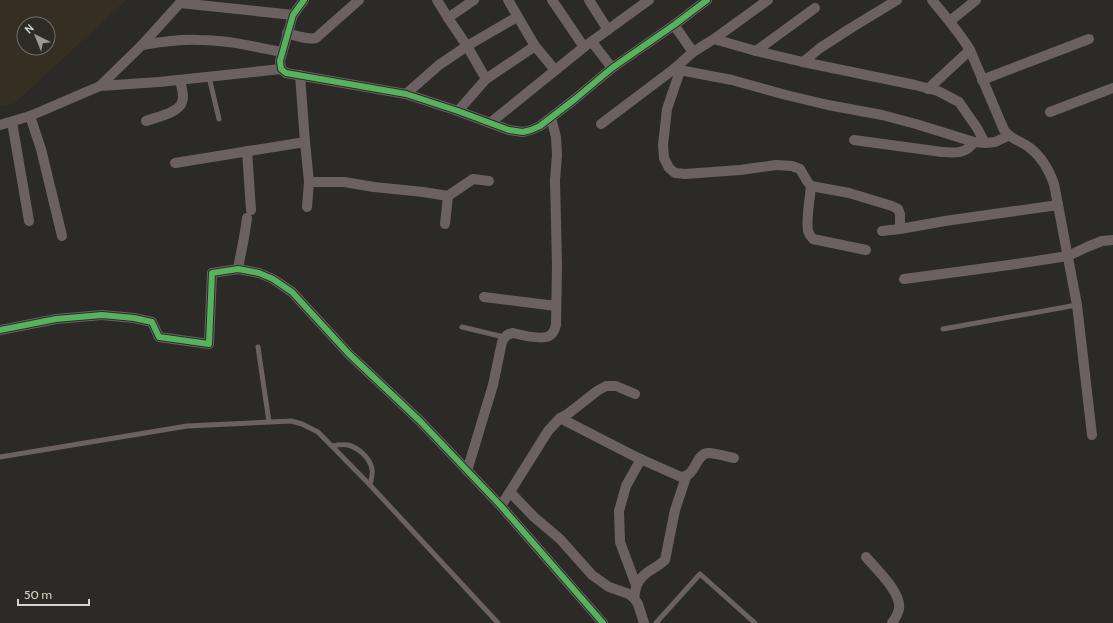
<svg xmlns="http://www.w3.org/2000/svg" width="1113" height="623" viewBox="0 0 1113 623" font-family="Cabin,sans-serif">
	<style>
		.built { fill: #352f23; fill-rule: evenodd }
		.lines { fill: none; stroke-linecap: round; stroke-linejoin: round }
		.lane { stroke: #6b6162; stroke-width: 5 }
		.street { stroke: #6b6162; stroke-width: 10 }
		.cycleway-casing { stroke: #2e2b24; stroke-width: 8 }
		.cycleway { stroke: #56b35d; stroke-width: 6 }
	</style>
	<rect width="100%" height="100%" fill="#2c2a26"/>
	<!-- built -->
	<path class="built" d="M0 0H126L15 103 0 106ZM24 24H48V48H24Z"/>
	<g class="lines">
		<!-- lane -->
		<g class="lane">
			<polyline points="209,77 219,119"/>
			<polyline points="462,327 504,337"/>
			<polyline points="943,329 1077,305"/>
			<polyline points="258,347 269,422"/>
			<path d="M332 446C337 445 343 444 348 445 359 448 370 458 372 469 373 474 371 480 370 485"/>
			<polyline points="0,457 187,426 291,421 302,424 318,432 370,485 498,623"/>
			<polyline points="656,623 700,574 755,623"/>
		</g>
		<!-- street -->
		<g class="street">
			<polyline points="304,0 293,15 280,61 281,69 286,73 406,94 458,111 509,130 523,132 531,130 540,126 575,99 612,68 674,25 707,0"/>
			<polyline points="437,0 448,18 467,46 486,79"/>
			<polyline points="508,0 535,46 555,70"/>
			<polyline points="552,0 584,47"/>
			<polyline points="589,0 608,30"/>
			<path d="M932 0C945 16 959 32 970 50L1004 130C1010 139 1021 141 1030 148 1042 157 1049 170 1054 184L1077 305 1092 435"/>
			<polyline points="180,3 293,15"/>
			<polyline points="448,18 474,0"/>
			<polyline points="950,21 976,0"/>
			<polyline points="674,25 693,52"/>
			<path d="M287 33C297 36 307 40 316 38L359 0"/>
			<polyline points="714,39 756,51 803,62 915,85 938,91 959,102 977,128 985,143"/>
			<polyline points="592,42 612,68"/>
			<path d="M142 45C161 42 180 39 200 40 228 40 255 47 282 52"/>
			<polyline points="756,51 815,8"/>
			<polyline points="803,62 820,48 851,28 897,0"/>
			<polyline points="674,69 732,80 786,95 828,105 882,115 916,124 974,142 985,143 995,142 1008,136"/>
			<polyline points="680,71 667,109 663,145 664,158 669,168 675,173 685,174 740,170 776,165 792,166 800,169 807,181 811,186 849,193 892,206 898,209 900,214 900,229"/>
			<polyline points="300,75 305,142 309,182 307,207"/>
			<polyline points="982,80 1089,39"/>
			<polyline points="100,86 142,45 180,3 181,0"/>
			<polyline points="928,89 970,50"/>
			<polyline points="406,94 439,65 467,46 517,17"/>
			<polyline points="458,111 486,79 535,46"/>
			<polyline points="1050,112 1113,88"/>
			<polyline points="30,116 41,149 62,236"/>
			<path d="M146 121C156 117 179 113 182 102 185 95 181 87 180 80"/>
			<polyline points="12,122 29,221"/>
			<polyline points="490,123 584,47 649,0"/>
			<polyline points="601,124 674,69 693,52 714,39 768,0"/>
			<polyline points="0,125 30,116 100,86 159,82 281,69"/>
			<path d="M854 140 942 152C955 153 966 154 974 142"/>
			<polyline points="247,151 251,210"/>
			<polyline points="175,163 305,142"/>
			<polyline points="309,182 344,182 374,187 423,192 448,196 473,179 489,181"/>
			<path d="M811 186C810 198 806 219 808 231 809 234 810 236 813 239L866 250"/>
			<polyline points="445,224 448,196"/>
			<polyline points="882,231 900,229 945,221 1058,205"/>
			<path d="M238 269C241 252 245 235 247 218"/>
			<polyline points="904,279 1009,265 1068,256 1087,247 1102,241 1113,240"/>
			<polyline points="484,297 556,306"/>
			<polyline points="0,330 56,319 102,315 134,318 152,322 159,337 209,344 212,273 238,269 259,273 273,279 292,292 349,354 420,421 501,506 603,623"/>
			<path d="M560 418 636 457 681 477C696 477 695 454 708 453 716 453 727 457 734 458"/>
			<path d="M467 471 493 385 502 342C505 336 507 334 513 333 521 335 542 340 549 336 553 334 555 329 556 325L557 265 555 180 557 155 556 137 551 118"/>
			<polyline points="510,492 534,517 560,539 592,575 609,587 629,594 634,598 638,604 644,623"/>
			<polyline points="501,506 548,431 560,418 569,413 597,391 606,386 616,386 635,394"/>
			<path d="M866 557C876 569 902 593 899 609 898 614 895 619 892 623"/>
			<polyline points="636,585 620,542 619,511 626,486 641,459"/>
			<path d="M634 598C635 594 635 589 637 585 642 572 656 569 665 560L675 510 686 477"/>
		</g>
		<!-- cycleway casing -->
		<g class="cycleway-casing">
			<g id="cycleway">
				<polyline points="304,0 293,15 280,61 281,69 286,73 406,94 458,111 509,130 523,132 531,130 540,126 575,99 612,68 674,25 707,0"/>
				<polyline points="0,330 56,319 102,315 134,318 152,322 159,337 209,344 212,273 238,269 259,273 273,279 292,292 349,354 420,421 501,506 603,623"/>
			</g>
		</g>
		<!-- cycleway -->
		<use href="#cycleway" class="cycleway"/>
	</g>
	<!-- north arrow -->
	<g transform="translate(36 36) rotate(317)"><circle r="19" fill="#2e2b24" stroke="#716e68"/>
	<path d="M0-3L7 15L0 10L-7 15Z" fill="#9a9893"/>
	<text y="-6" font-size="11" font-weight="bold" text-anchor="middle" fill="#d5d3ce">N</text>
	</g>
	<!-- scale -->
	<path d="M18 599v6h71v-6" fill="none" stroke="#d5d3ce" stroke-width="2"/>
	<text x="24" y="599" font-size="12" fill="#d5d3ce" stroke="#2e2b24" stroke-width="3" paint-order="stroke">50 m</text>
</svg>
